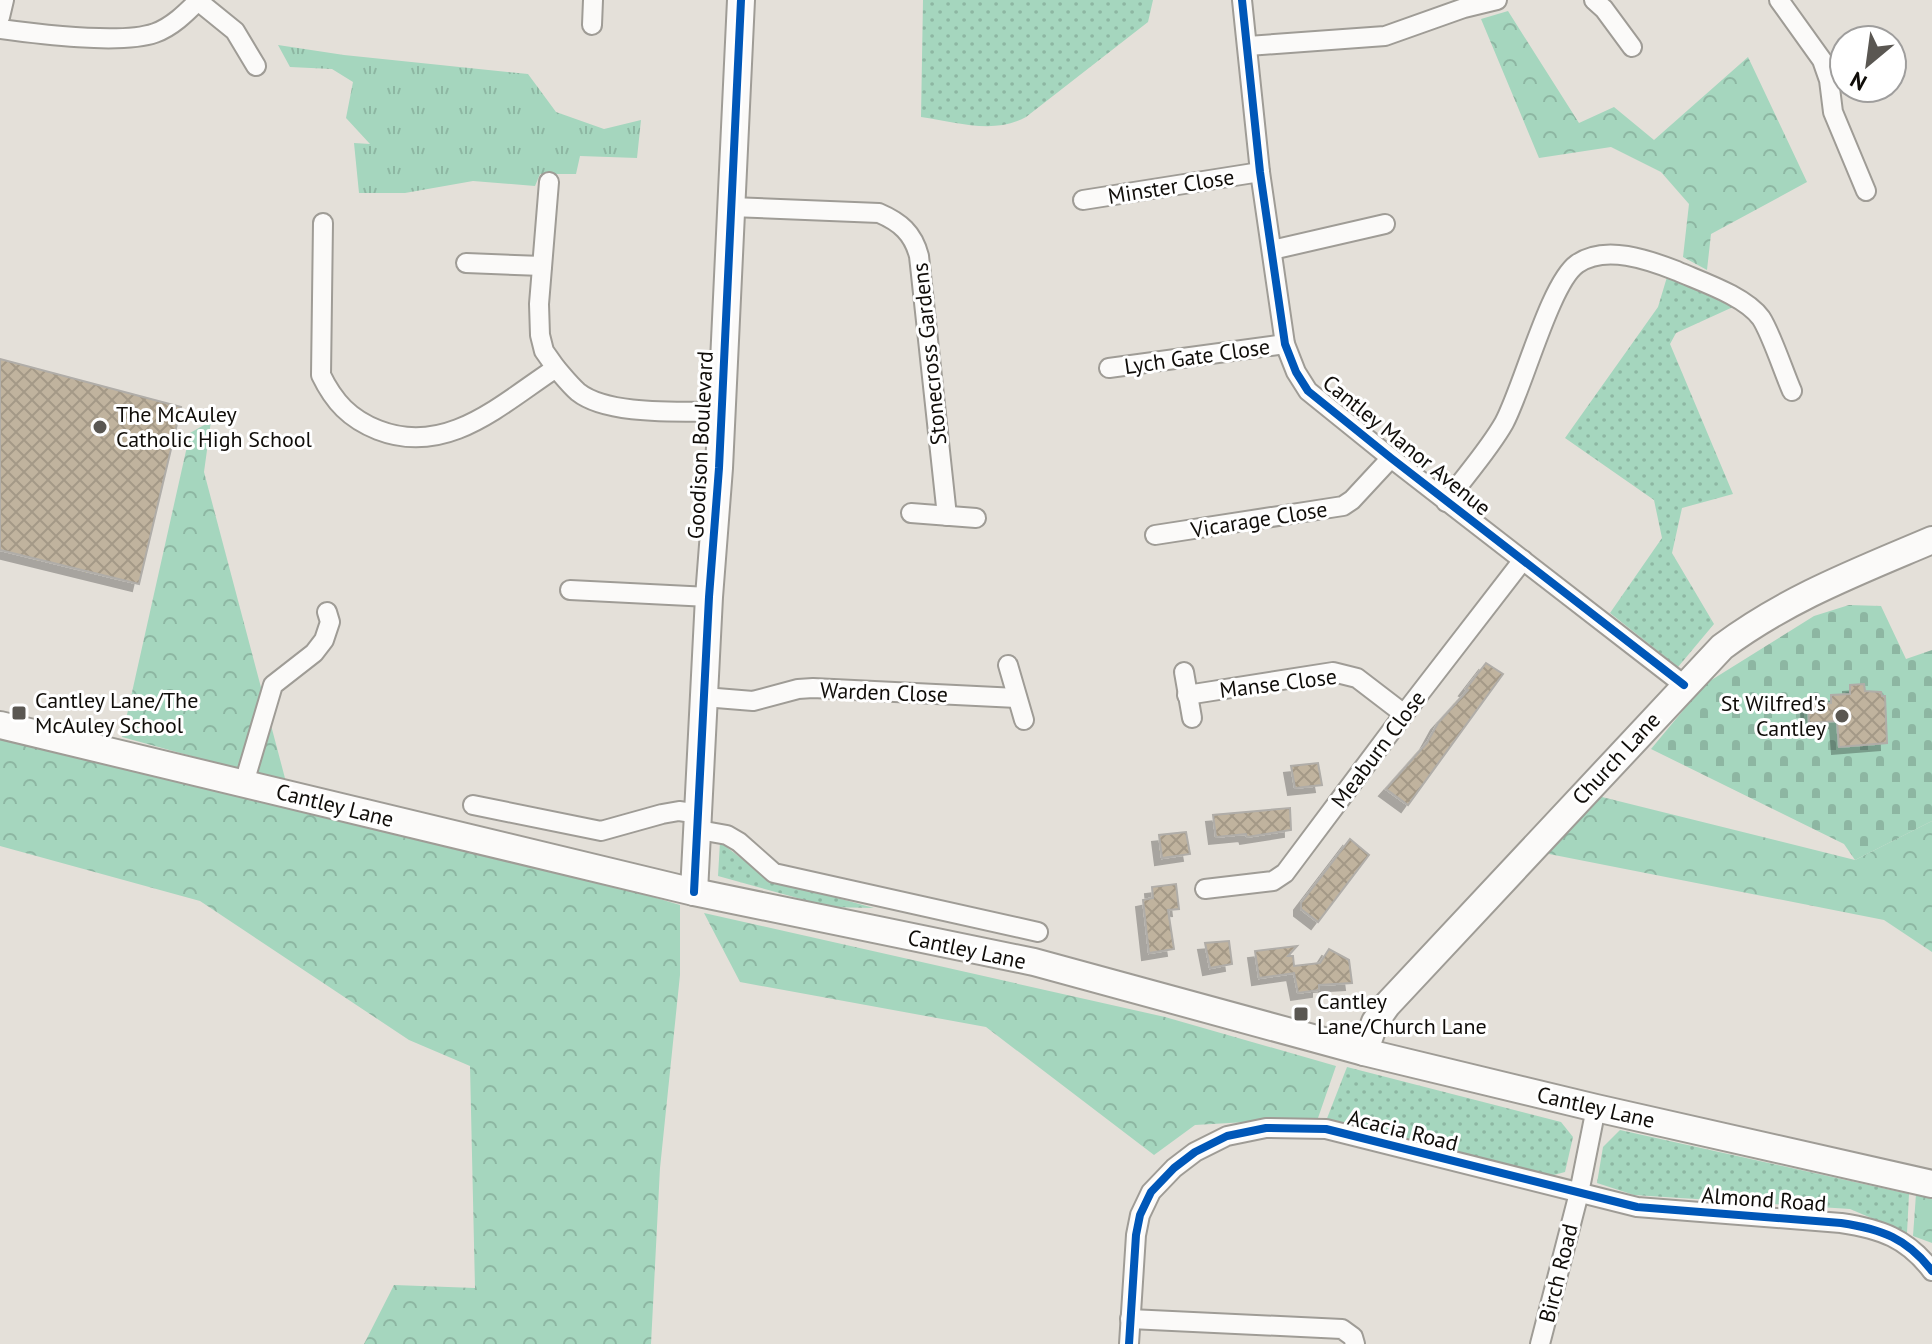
<svg xmlns="http://www.w3.org/2000/svg" width="1932" height="1344" viewBox="0 0 1932 1344" font-family="'PT Sans',sans-serif">
	<style>
		.grass { fill: url(#grass-dots) }
		.forest { fill: url(#forest-crowns) }
		.cemetery { fill: url(#cemetery-stones) }
		.park { fill: url(#park-tufts) }
		.building { fill: url(#building-cross-hatch); stroke: #b0ada8; stroke-width: 2; filter: url(#shadow) }
		.lines { fill: none; stroke-linecap: round; stroke-linejoin: round }
		.street-casing { stroke: #9f9c96; stroke-width: 22 }
		.secondary-casing { stroke: #9f9c96; stroke-width: 30 }
		.street { stroke: #fbfaf9; stroke-width: 18 }
		.secondary { stroke: #fbfaf9; stroke-width: 26 }
		.cycleway-casing { stroke: #fff; stroke-width: 13 }
		.cycleway { stroke: #0057b8; stroke-width: 8 }
		.poi-dot { fill: #5a5752; stroke: #fff; stroke-width: 3 }
		.labels { text-anchor: middle; stroke-width: 6; stroke-linejoin: round; paint-order: stroke }
		.street-label { font-size: 22px; fill: #100d09; stroke: #fff }
		.poi-label { font-size: 22px; fill: #100d09; stroke: #fff; text-anchor: start }
	</style>
	<defs>
		<pattern id="grass-dots" width="8" height="8" patternUnits="userSpaceOnUse" patternTransform="scale(2)"><rect width="8" height="8" fill="#a5d6be"/><path d="M2 2h.1M6 6h.1" fill="none" stroke="#8db6a2" stroke-width="1.8" stroke-linecap="round"/></pattern>
		<pattern id="forest-crowns" width="20" height="18" patternUnits="userSpaceOnUse" patternTransform="scale(2)"><rect width="20" height="18" fill="#a5d6be"/><path d="M2 6a3 3 0 1 1 6 0M12 15a3 3 0 1 1 6 0" fill="none" stroke="#8db6a2"/></pattern>
		<pattern id="cemetery-stones" width="16" height="16" patternUnits="userSpaceOnUse" patternTransform="scale(2)"><rect width="16" height="16" fill="#a5d6be"/><path d="M2 7V4a2 2 0 0 1 4 0v3zM10 15v-3a2 2 0 0 1 4 0v3z" fill="#8db6a2"/></pattern>
		<pattern id="park-tufts" width="24" height="20" patternUnits="userSpaceOnUse" patternTransform="scale(2)"><rect width="24" height="20" fill="#a5d6be"/><path d="M3 7l-1-3M5 7V3M7 7l1-3M15 17l-1-3M17 17v-4M19 17l1-3" fill="none" stroke="#8db6a2"/></pattern>
		<pattern id="building-cross-hatch" width="8" height="8" patternUnits="userSpaceOnUse" patternTransform="scale(2)"><rect width="8" height="8" fill="#c0b39e"/><path d="M0 0l8 8M0 8l8-8" fill="none" stroke="#a49987"/></pattern>
		<filter id="shadow"><feDropShadow dx="-7" dy="7" stdDeviation="0" flood-color="#0004"/></filter>
	</defs>
	<rect width="100%" height="100%" fill="#e4e0d9"/>
	<!-- grass -->
	<g class="grass">
		<path d="M923 0H1153L1148 22 1026 117C994 135 956 122 921 117Z"/>
		<polygon points="1667,277 1733,307 1676,333 1670,344 1733,494 1682,508 1672,553 1714,624 1678,667 1610,613 1662,538 1654,500 1565,438 1658,307"/>
		<polygon points="720,842 768,879 874,908 830,907 718,876"/>
		<polygon points="1347,1067 1561,1122 1573,1137 1565,1172 1550,1176 1326,1121"/>
		<polygon points="1620,1130 1909,1194 1907,1233 1850,1209 1634,1195 1597,1183 1603,1147"/>
	</g>
	<!-- forest -->
	<g class="forest">
		<polygon points="1508,11 1579,123 1614,107 1654,140 1748,57 1807,182 1711,234 1707,270 1683,257 1689,204 1661,172 1611,147 1539,158 1481,19"/>
		<polygon points="211,421 204,472 286,782 122,737 190,433"/>
		<polygon points="0,720 575,874 680,905 680,975 660,1168 651,1344 364,1344 394,1285 475,1288 470,1066 409,1040 200,901 0,846"/>
		<polygon points="1598,796 1855,860 1932,821 1932,952 1884,920 1544,853"/>
		<polygon points="704,913 1165,1017 1336,1066 1318,1118 1195,1125 1154,1155 986,1027 740,982"/>
		<polygon points="1916,1194 1932,1199 1932,1243 1913,1236"/>
	</g>
	<!-- cemetery -->
	<polygon class="cemetery" points="1849,605 1881,606 1906,659 1932,650 1932,821 1855,860 1844,844 1651,749 1705,684 1814,616"/>
	<!-- park -->
	<polygon class="park" points="278,45 344,55 528,74 556,112 604,129 641,120 637,158 580,156 576,174 540,174 535,186 473,181 405,193 359,193 354,143 370,144 346,118 353,82 332,69 290,67"/>
	<!-- building -->
	<g class="building">
		<polygon points="0,359 181,407 139,584 0,550"/>
		<polygon points="1486,663 1503,674 1408,805 1386,789 1427,743 1438,723 1468,690 1466,689"/>
		<polygon points="1864,684 1865,691 1881,692 1882,696 1885,696 1887,743 1839,747 1837,721 1809,723 1808,704 1831,703 1831,695 1850,694 1850,685"/>
		<polygon points="1318,763 1322,785 1295,788 1291,766"/>
		<polygon points="1290,808 1291,830 1247,837 1246,834 1216,837 1213,815"/>
		<polygon points="1186,832 1190,854 1162,858 1159,835"/>
		<polygon points="1350,839 1369,855 1318,922 1301,909 1301,903"/>
		<polygon points="1176,884 1179,909 1168,910 1174,949 1149,953 1143,900 1153,898 1152,887"/>
		<polygon points="1229,941 1232,964 1210,968 1205,943"/>
		<polygon points="1297,946 1288,956 1293,956 1294,966 1320,963 1329,949 1349,960 1352,983 1319,985 1319,990 1298,993 1294,973 1259,978 1255,951"/>
	</g>
	<g class="lines">
		<!-- street casing -->
		<g class="street-casing">
			<g id="street">
				<polyline points="1242,0 1260,172 1285,344 1296,372 1308,391 1391,458 1684,685"/>
				<polyline points="1594,0 1604,9 1632,47"/>
				<polyline points="1779,0 1822,60 1829,80 1833,112 1866,191"/>
				<polyline points="198,1 235,31 256,66"/>
				<polyline points="0,17 4,0"/>
				<polyline points="592,25 593,0"/>
				<path d="M0 29C37 34 121 45 155 33 172 27 186 13 199 0"/>
				<polyline points="1248,46 1385,36 1464,8 1497,0"/>
				<polyline points="549,182 539,304 540,335 544,351 556,368"/>
				<polyline points="1083,200 1260,172"/>
				<path d="M731 207 879 213C900 222 913 233 919 256L947 516"/>
				<path d="M323 223 321 375C334 402 350 419 378 430 447 457 501 404 556 368 563 376 570 385 578 392 608 416 682 411 720 412"/>
				<polyline points="1272,250 1385,224"/>
				<polyline points="466,263 542,266"/>
				<polyline points="1109,368 1285,344"/>
				<path d="M1446 502C1465 476 1488 451 1504 423 1523 388 1550 283 1577 264 1605 244 1649 260 1677 271 1702 282 1745 296 1761 318 1771 333 1784 373 1792 391"/>
				<polyline points="911,513 976,518"/>
				<polyline points="1155,535 1343,506 1352,500 1391,458"/>
				<polyline points="570,590 709,597"/>
				<polyline points="1008,665 1024,720"/>
				<polyline points="1184,672 1192,718"/>
				<polyline points="1187,695 1333,672 1357,678 1404,714"/>
				<polyline points="704,697 753,701 798,689 813,688 1017,698"/>
				<polyline points="244,783 273,685 314,653 324,640 330,622 327,612"/>
				<polyline points="473,805 601,831 662,814 679,811 700,814"/>
				<polyline points="699,830 727,835 739,842 774,873 1038,932"/>
				<polyline points="1205,889 1273,881 1285,873 1404,714 1523,560"/>
				<polyline points="1130,1319 1342,1329 1353,1337 1355,1344"/>
				<path d="M1129 1344 1136 1235 1140 1215 1151 1192 1174 1168 1195 1152 1227 1136 1266 1128 1326 1129 1637 1207 1841 1223C1881 1229 1907 1238 1932 1271"/>
				<polyline points="1540,1344 1579,1193 1596,1108"/>
			</g>
		</g>
		<!-- secondary casing -->
		<g class="secondary-casing">
			<g id="secondary">
				<polyline points="0,725 694,892 1034,962 1364,1052 1596,1108 1932,1184"/>
				<polyline points="694,892 709,597 719,468 741,0"/>
				<path d="M1364 1052 1375 1022 1387 1005 1722 647C1788 598 1857 572 1932 540"/>
			</g>
		</g>
		<!-- street -->
		<use href="#street" class="street"/>
		<!-- secondary -->
		<use href="#secondary" class="secondary"/>
		<!-- cycleway casing -->
		<g class="cycleway-casing">
			<g id="cycleway">
				<polyline points="1242,0 1260,172 1285,344 1296,372 1308,391 1391,458 1684,685"/>
				<polyline points="694,892 709,597 719,468 741,0"/>
				<path d="M1129 1344 1136 1235 1140 1215 1151 1192 1174 1168 1195 1152 1227 1136 1266 1128 1326 1129 1637 1207 1841 1223C1881 1229 1907 1238 1932 1271"/>
			</g>
		</g>
		<!-- cycleway -->
		<use href="#cycleway" class="cycleway"/>
	</g>
	<!-- markers -->
	<g class="poi-dot">
		<circle cx="100" cy="427" r="8"/>
		<rect x="11" y="705" width="16" height="16" rx="4"/>
		<circle cx="1842" cy="716" r="8"/>
		<rect x="1293" y="1006" width="16" height="16" rx="4"/>
	</g>
	<g class="labels">
		<!-- street labels -->
		<g class="street-label">
			<text transform="translate(1171 186) rotate(-9)" y="8">Minster Close</text>
			<text transform="translate(929 354) rotate(-96)" y="8">Stonecross Gardens</text>
			<text transform="translate(1197 356) rotate(-8)" y="8">Lych Gate Close</text>
			<text transform="translate(700 445) rotate(-87)" y="8">Goodison Boulevard</text>
			<text transform="translate(1407 445) rotate(39)" y="8">Cantley Manor Avenue</text>
			<text transform="translate(1259 519) rotate(-9)" y="8">Vicarage Close</text>
			<text transform="translate(1278 683) rotate(-7)" y="8">Manse Close</text>
			<text transform="translate(884 692) rotate(2)" y="8">Warden Close</text>
			<text transform="translate(1378 749) rotate(-53)" y="8">Meaburn Close</text>
			<text transform="translate(1616 758) rotate(-47)" y="8">Church Lane</text>
			<text transform="translate(335 805) rotate(14)" y="8">Cantley Lane</text>
			<text transform="translate(967 949) rotate(12)" y="8">Cantley Lane</text>
			<text transform="translate(1596 1107) rotate(13)" y="8">Cantley Lane</text>
			<text transform="translate(1403 1130) rotate(14)" y="8">Acacia Road</text>
			<text transform="translate(1764 1199) rotate(4)" y="8">Almond Road</text>
			<text transform="translate(1558 1273) rotate(-76)" y="8">Birch Road</text>
		</g>
		<!-- poi labels -->
		<g class="poi-label">
			<text x="116" y="422">The McAuley<tspan x="116" dy="25">Catholic High School</tspan></text>
			<text x="35" y="708">Cantley Lane/The<tspan x="35" dy="25">McAuley School</tspan></text>
			<text x="1826" y="711" text-anchor="end">St Wilfred's<tspan x="1826" dy="25">Cantley</tspan></text>
			<text x="1317" y="1009">Cantley<tspan x="1317" dy="25">Lane/Church Lane</tspan></text>
		</g>
	</g>
	<!-- north arrow -->
	<g transform="translate(1868 64) rotate(209)"><circle r="38" fill="#ffffff" stroke="#9f9e9d" stroke-width="2"/>
	<path d="M0-6L14 30L0 20L-14 30Z" fill="#5a5752"/>
	<text y="-12" font-size="22" font-weight="bold" text-anchor="middle" fill="#100d09">N</text>
	</g>
</svg>
